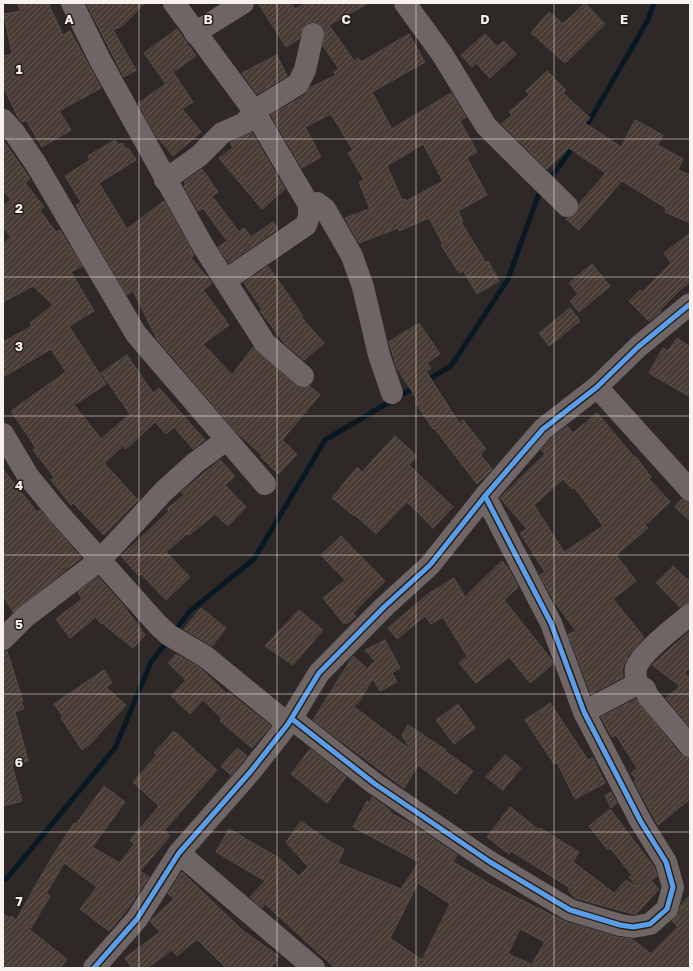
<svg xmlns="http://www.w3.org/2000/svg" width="693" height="971" viewBox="0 0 693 971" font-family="'Golos Text',sans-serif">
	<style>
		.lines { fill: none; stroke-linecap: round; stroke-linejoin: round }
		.stream { stroke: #081923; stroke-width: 5 }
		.building { fill: url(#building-hatch); stroke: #524d4b; fill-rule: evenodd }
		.minor { stroke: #6f6564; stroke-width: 22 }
		.cycleway-casing { stroke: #271e18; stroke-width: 8 }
		.cycleway { stroke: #5a9eea; stroke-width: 5 }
		.grid { fill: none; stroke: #f8f2ee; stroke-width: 1; stroke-opacity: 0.55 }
		.grid-label { font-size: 13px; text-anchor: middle; font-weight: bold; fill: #f8f2ee; stroke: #271e18; stroke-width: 3; stroke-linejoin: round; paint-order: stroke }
	</style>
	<defs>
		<pattern id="building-hatch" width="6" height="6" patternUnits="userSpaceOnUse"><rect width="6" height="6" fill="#493c34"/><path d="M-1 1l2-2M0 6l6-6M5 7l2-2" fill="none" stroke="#645952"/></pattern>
	</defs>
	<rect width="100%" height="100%" fill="#2e2826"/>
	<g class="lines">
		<!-- stream -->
		<g class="stream">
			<polyline points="584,130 648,20 654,3"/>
			<polyline points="549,181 574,145"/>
			<polyline points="426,381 451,366 508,279 538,196 543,189"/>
			<polyline points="174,632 189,612 254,559 325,440 415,387"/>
			<polyline points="3,880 7,878 115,748 151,662 168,640"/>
		</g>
	</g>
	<!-- building -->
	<g class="building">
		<polygon points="17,3 48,3 63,35 70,31 101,88 59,111 71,130 42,147 26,120 22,122 18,117 3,86 3,56 12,54 4,14 21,11"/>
		<polygon points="86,3 145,3 122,26 113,30 136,70 124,77"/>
		<path d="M258 3H291L295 9 306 3H369L329 25 354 61 358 58 361 62 409 34 425 62 372 92 392 129 451 93 466 117 460 121 477 152 467 158 487 195 458 211 463 221 461 222 486 263 488 261 499 281 477 294 463 270 459 273 441 245 443 244 429 218 399 231 398 228 359 243 345 218 370 209 359 182 364 180 348 153 353 150 331 114 305 127 321 157 302 168 271 115 305 95 310 88 336 75 334 72 339 69 323 46 325 30 321 25 316 22H309L304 26 299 39 286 47ZM423 144 443 181 406 201 405 199 402 200 387 166Z"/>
		<polygon points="585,3 605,24 565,63 531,33 549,12 563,24"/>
		<polygon points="177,29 196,56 173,72 193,102 182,109 201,132 173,156 155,134 138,103 166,84 144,53"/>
		<polygon points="485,34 497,47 504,41 516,54 490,78 476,63 472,67 461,55"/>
		<polygon points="277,55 287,76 257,94 242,73"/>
		<polygon points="547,71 566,90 563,93 590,118 585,123 621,147 635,120 663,135 658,145 683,159 678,170 690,175 690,223 665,212 666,208 622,181 579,230 566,219 576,214 579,204 606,173 569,148 547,169 502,124 512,115 509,112 529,95 526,91"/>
		<polygon points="252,133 285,189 262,209 219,158 233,148 230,143"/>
		<polygon points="3,140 30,179 25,183 44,207 40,211 56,232 60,230 82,266 71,272 94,311 69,326 106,384 74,405 101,439 130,414 101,373 127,355 153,393 159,388 205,440 193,449 174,427 166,434 155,422 126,449 123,446 104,463 138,500 104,535 73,503 71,505 51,480 54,477 33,450 36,448 11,411 66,372 51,349 3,377 3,342 32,326 30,323 53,305 33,286 3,302 3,244 11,237 3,227 3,206 11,200 3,190"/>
		<polygon points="115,140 119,145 122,143 126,149 128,148 136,160 99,183 127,229 164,201 194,255 191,258 212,283 203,290 229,325 203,344 232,375 253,347 295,385 301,388 310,386 320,395 282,440 297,454 278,474 261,457 262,455 237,433 157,339 133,291 127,295 79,212 76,205 81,202 65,176 90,160 88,156"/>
		<polygon points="202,169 218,192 212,196 239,232 244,228 251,237 273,222 278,229 229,263 218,247 227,241 203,208 198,211 184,186 186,184 184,182"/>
		<polygon points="690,233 690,282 681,289 660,310 661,312 649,321 629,301 640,290 642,292 671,263 664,253"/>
		<polygon points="592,264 610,286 579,312 570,301 578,294 569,283"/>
		<polygon points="268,266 303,316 301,317 324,343 304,360 285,344 260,311 262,309 244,283"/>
		<polygon points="570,308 580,321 549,346 539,333"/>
		<polygon points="419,323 440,354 427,363 431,368 426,371 459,423 463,420 486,449 480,454 492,469 477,484 434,428 433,429 415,402 418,401 397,368 389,342"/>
		<polygon points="677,338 690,347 690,397 649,373 663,348 668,351"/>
		<path d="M597 413 635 458 636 457 651 477 649 479 670 502 645 525 648 528 616 555 636 581 613 599 644 637 628 656 622 669 623 677 591 694 568 634 576 631 554 601 540 575 545 572 520 533 527 529 500 498 545 454 541 450 552 438 567 426 573 433ZM563 479 572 489 574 487 603 526 564 552 534 505Z"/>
		<polygon points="395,436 417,456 409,465 453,507 433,528 407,502 376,534 355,515 354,516 332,498 357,467 362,472"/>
		<polygon points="220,460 235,476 225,485 246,507 228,526 215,514 189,535 188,533 166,552 190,577 166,600 141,574 139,576 121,556 169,511 167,509 184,495 181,492"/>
		<polygon points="3,469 37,512 40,510 81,558 13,612 3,596"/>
		<polygon points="682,499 690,502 690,521 675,507"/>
		<polygon points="341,536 385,581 353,613 356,616 348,623 343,623 323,598 345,580 321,555"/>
		<polygon points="502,561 508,568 518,587 504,600 551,659 553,664 530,683 509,657 476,683 459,663 467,656 443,617 431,624 425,616 397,639 388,628 428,594 454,578 465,597"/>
		<polygon points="673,566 690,582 690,603 680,607 656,583"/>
		<polygon points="98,577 123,605 145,635 133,648 102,623 101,624 96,617 70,638 56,619 82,599 78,592"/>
		<polygon points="201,608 226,628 212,646 184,629"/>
		<polygon points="299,610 323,630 293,665 265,646"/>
		<polygon points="690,631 690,666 685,673 688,677 690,676 690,727 666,698 680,686 652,665"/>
		<polygon points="385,640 400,668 392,673 397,682 380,691 373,679 358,703 353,706 411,750 402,735 408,725 446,750 445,751 473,771 456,794 418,765 404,788 313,720 353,656 369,670 368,668 375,661 365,650"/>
		<polygon points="3,651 7,651 23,701 21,701 24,709 15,712 28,761 12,765 22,801 3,806"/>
		<polygon points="176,654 199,667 227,694 228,692 271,726 252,748 220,721 222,719 203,700 190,714 171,696 186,680 168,663"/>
		<polygon points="104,670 112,683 106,687 126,705 90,744 82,750 61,718 63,717 54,704"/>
		<polygon points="636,699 680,754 690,758 690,799 658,825 634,781 637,780 631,773 637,768 616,735 612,737 601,717"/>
		<polygon points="550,703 588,760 593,758 605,783 575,799 557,762 554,764 525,720"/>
		<polygon points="458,704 475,728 454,744 436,720"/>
		<polygon points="174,731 217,770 164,831 170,836 140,871 149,877 126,911 109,931 80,909 97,887 64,863 46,894 50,896 30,930 67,959 60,968 3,968 3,913 9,918 11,916 16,920 52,857 74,823 76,824 104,786 125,802 92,847 120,863 134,844 130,840 159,806 133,782 157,755 154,753"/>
		<polygon points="237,748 247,756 231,775 221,766"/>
		<polygon points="310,749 346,777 327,803 291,774"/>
		<polygon points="505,755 521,768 503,790 486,777"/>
		<polygon points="611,792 617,803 611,808 605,795"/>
		<path d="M372 797 390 810 389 812 413 825 457 855 453 862 492 885 566 922 617 937 632 939 651 954 678 927 672 921 679 913 681 905 690 895V968H335L265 904 262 908 250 897 265 881 216 852 229 829 279 858 299 876 308 867 286 842 301 821 329 841 344 849 338 863 401 889 419 862 353 827 367 801 370 802ZM418 883 450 904 422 960 390 938ZM520 929 545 942 532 964 508 954Z"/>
		<polygon points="510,807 539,830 540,828 579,852 573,862 614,893 626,880 638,888 629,877 632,875 611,849 607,849 589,826 610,809 654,867 657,876 651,881 659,889 636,914 633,914 575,898 568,890 570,888 511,851 509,854 487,837"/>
		<polygon points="182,872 242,930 279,956 271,968 226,968 197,939 177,956 172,950 147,968 132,968 125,958 160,932 150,921 174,899 168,894"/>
	</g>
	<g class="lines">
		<!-- minor -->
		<g class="minor">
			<polyline points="72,3 100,60 203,246 265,343 303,376"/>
			<polyline points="174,3 254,111 309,205 317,203 325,209 352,256 363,287 379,355 392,393"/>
			<polyline points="405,3 442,54 486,126 567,206"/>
			<polyline points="195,33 243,3"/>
			<polyline points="3,120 14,132 36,164 136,334 265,484"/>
			<polyline points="165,180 199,156 222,133 245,123 254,111 298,84 305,70 313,34"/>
			<polyline points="226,280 306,225 309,216 309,205"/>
			<polyline points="597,387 690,490"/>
			<polyline points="3,434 28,476 59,514 158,625 169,635 206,657 288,724"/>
			<path d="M690 615C677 625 641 653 636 668 635 673 636 679 637 684L645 689 648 696 690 746"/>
			<polyline points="3,639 25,617 100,560 164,491 195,463 226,440"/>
			<polyline points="584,712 637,684"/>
			<polyline points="292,719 375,784 490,862 570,910 620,925 633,927 650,924 667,909 673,887 666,862 641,822 584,712 551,623 485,496"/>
			<polyline points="179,853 314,968"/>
			<polyline points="94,968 137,919 179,853 251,771 288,724 319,673 384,607 430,565 485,496 543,429 597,387 638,347 690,304"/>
		</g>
		<!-- cycleway casing -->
		<g class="cycleway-casing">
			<g id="cycleway">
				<polyline points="292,719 375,784 490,862 570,910 620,925 633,927 650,924 667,909 673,887 666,862 641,822 584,712 551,623 485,496"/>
				<polyline points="94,968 137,919 179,853 251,771 288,724 319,673 384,607 430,565 485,496 543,429 597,387 638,347 690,304"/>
			</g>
		</g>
		<!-- cycleway -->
		<use href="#cycleway" class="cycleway"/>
	</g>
	<!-- grid -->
	<path class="grid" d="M139 3V968M277 3V968M416 3V968M554 3V968M3 139H690M3 277H690M3 416H690M3 555H690M3 694H690M3 832H690"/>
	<g class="grid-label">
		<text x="69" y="24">A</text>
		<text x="208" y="24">B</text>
		<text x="346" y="24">C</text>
		<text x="485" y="24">D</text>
		<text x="624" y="24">E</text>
		<text x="19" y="74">1</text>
		<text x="19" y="213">2</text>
		<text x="19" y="351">3</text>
		<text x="19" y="490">4</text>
		<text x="19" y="629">5</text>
		<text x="19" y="767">6</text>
		<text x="19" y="906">7</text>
	</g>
	<!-- border -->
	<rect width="693" height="971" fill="none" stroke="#f8f2ee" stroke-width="8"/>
</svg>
